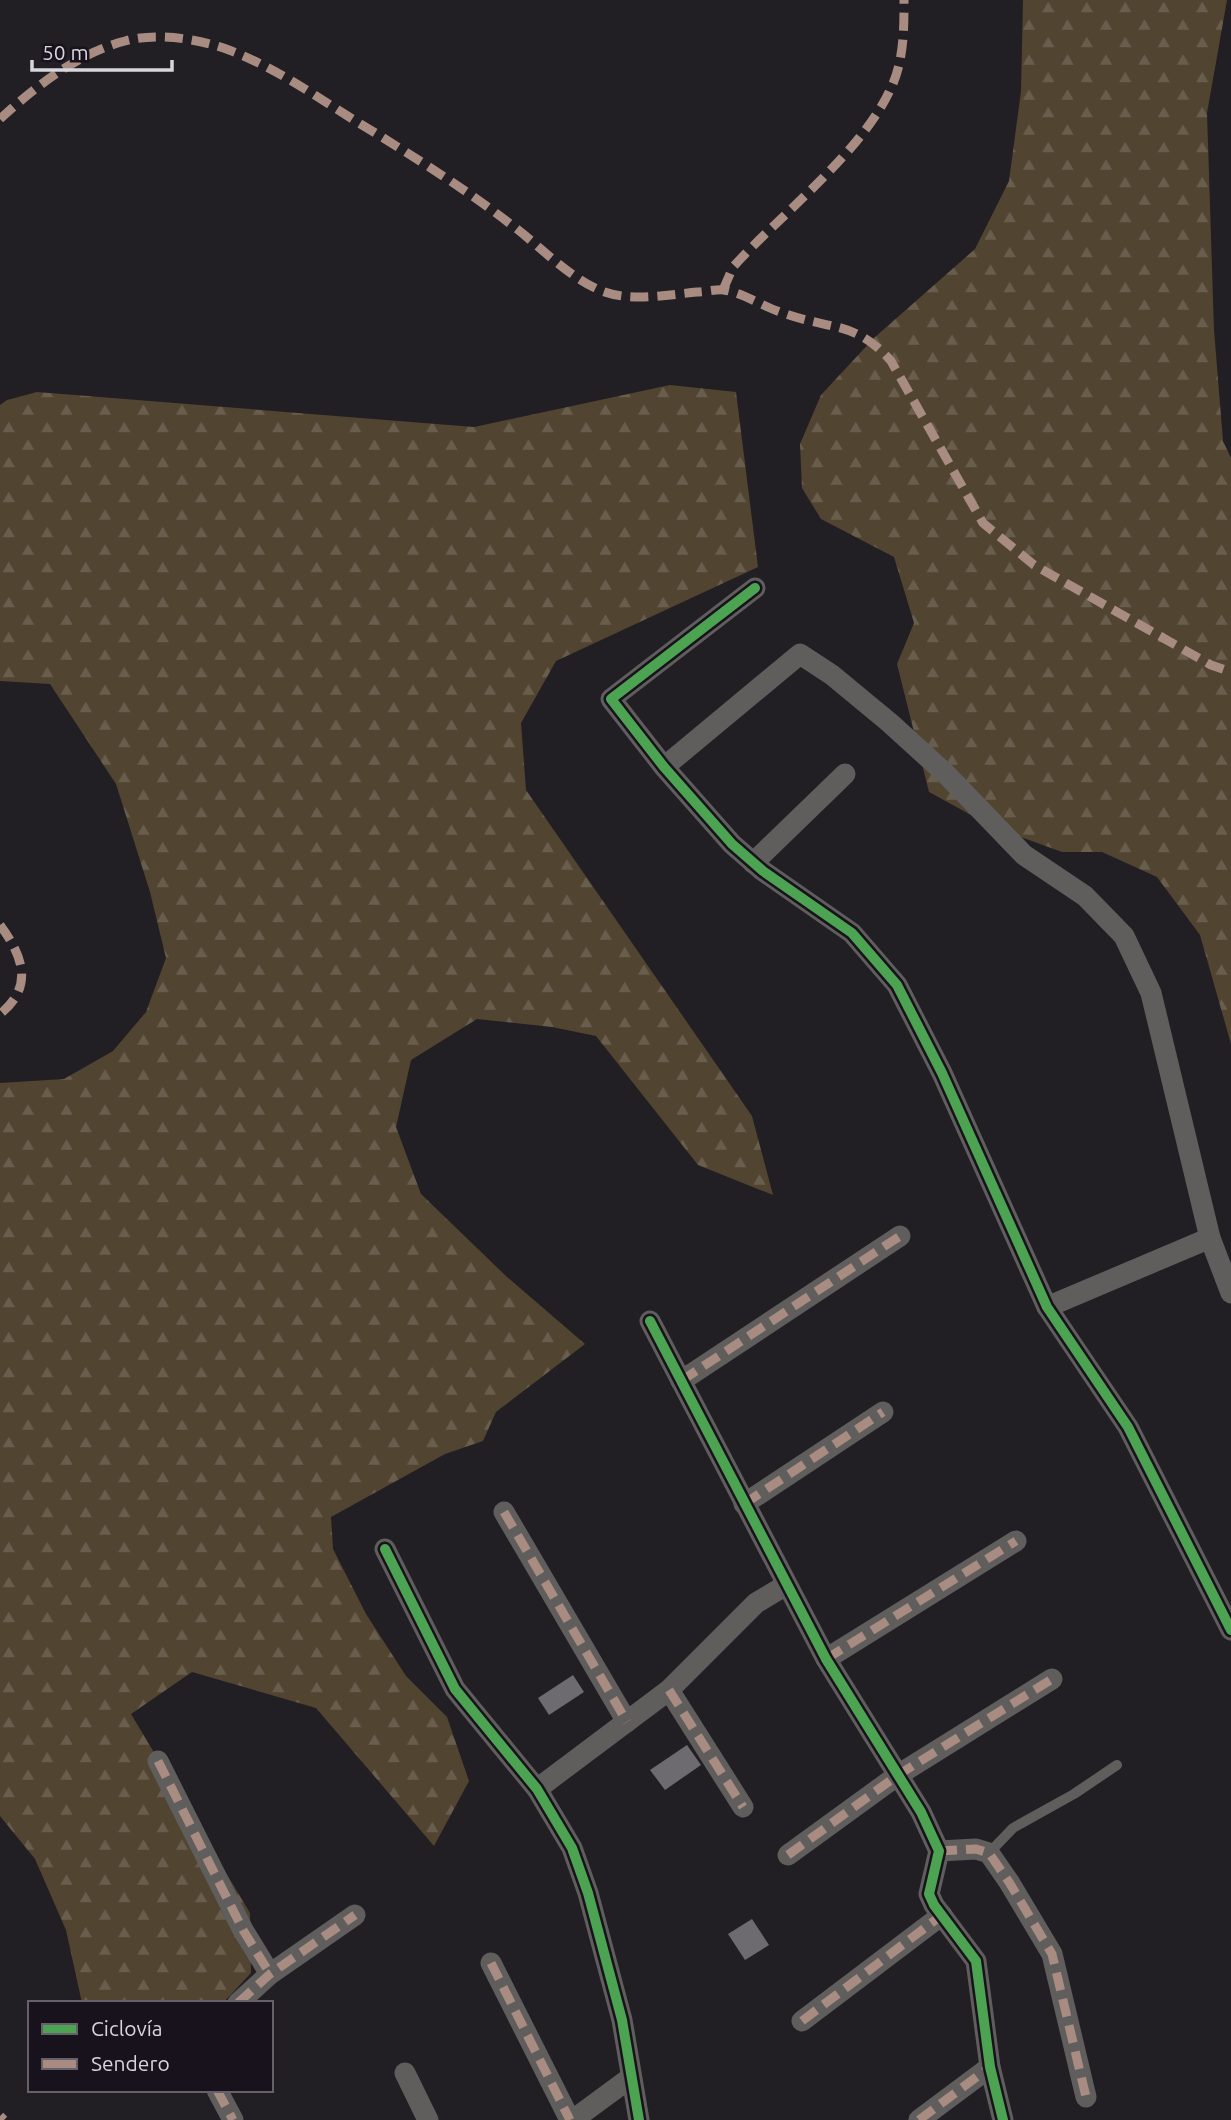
<svg xmlns="http://www.w3.org/2000/svg" width="1231" height="2120" viewBox="0 0 1231 2120" font-family="Ubuntu,sans-serif">
	<style>
		.forest { fill: url(#forest-firs) }
		.building { fill: #6d6b6f }
		.lines { fill: none; stroke-linecap: round; stroke-linejoin: round }
		.service { stroke: #605e5d; stroke-width: 10 }
		.minor { stroke: #605e5d; stroke-width: 21 }
		.quiet { stroke: #a88b81; stroke-width: 9; stroke-dasharray: 18 9; stroke-linecap: butt }
		.cycleway-casing { stroke: #18121d; stroke-width: 15 }
		.cycleway { stroke: #4ca352; stroke-width: 10 }
	</style>
	<defs>
		<pattern id="forest-firs" width="22" height="20" patternUnits="userSpaceOnUse" patternTransform="scale(1.75)"><rect width="22" height="20" fill="#514430"/><path d="M5 1l3.5 6h-7zM16 11l3.5 6h-7z" fill="#695e4d"/></pattern>
	</defs>
	<rect width="100%" height="100%" fill="#211f24"/>
	<!-- forest -->
	<g class="forest">
		<polygon points="1023,0 1227,0 1207,113 1214,330 1223,441 1231,458 1231,1044 1200,935 1157,877 1102,852 1062,852 993,827 929,792 897,664 914,623 894,557 821,519 802,488 800,444 821,395 874,338 975,249 1009,181 1021,91"/>
		<polygon points="670,385 736,392 758,567 556,661 521,723 526,790 752,1116 773,1195 698,1165 596,1036 552,1027 477,1019 411,1060 396,1127 421,1194 507,1277 585,1344 496,1412 483,1441 445,1454 331,1517 333,1549 366,1614 406,1676 447,1717 469,1781 434,1846 316,1708 192,1672 131,1714 250,1913 251,1973 223,2003 82,2003 66,1930 35,1859 0,1816 0,1083 64,1079 113,1051 146,1012 166,958 150,892 116,784 50,684 0,681 0,405 7,400 37,392 474,427"/>
	</g>
	<!-- building -->
	<g class="building">
		<polygon points="573,1675 584,1692 549,1715 538,1698"/>
		<polygon points="687,1745 701,1765 665,1790 650,1770"/>
		<polygon points="752,1919 769,1945 745,1960 728,1934"/>
	</g>
	<g class="lines">
		<!-- service -->
		<polyline class="service" points="989,1853 1013,1828 1074,1794 1117,1765"/>
		<!-- minor -->
		<g class="minor">
			<polyline points="755,588 611,699 664,767 732,844 763,871 852,933 897,985 942,1073 1047,1307 1128,1427 1231,1630"/>
			<polyline points="664,767 800,654 832,675 890,723 946,774 1024,855 1085,896 1124,936 1151,993 1210,1238 1231,1293"/>
			<polyline points="753,863 845,774"/>
			<polyline points="1047,1307 1210,1238"/>
			<polyline points="650,1321 826,1659 921,1812 939,1851 929,1894 934,1905 976,1961 990,2067 1003,2120"/>
			<polyline points="681,1381 900,1236"/>
			<polyline points="744,1504 883,1412"/>
			<polyline points="504,1512 627,1722"/>
			<polyline points="385,1549 455,1689 537,1789 572,1848 588,1893 622,2020 639,2120"/>
			<polyline points="826,1659 1016,1541"/>
			<polyline points="669,1690 743,1807"/>
			<polyline points="158,1761 243,1930 270,1974"/>
			<polyline points="537,1789 669,1690 756,1603 786,1585"/>
			<polyline points="939,1851 976,1849 989,1853 1009,1882 1052,1954 1086,2097"/>
			<polyline points="788,1855 898,1775 1052,1679"/>
			<polyline points="491,1963 570,2120"/>
			<polyline points="238,2003 270,1974 355,1915"/>
			<polyline points="802,2021 942,1915"/>
			<polyline points="405,2073 428,2120"/>
			<polyline points="217,2090 233,2120"/>
			<polyline points="573,2120 630,2078"/>
			<polyline points="919,2120 990,2067"/>
		</g>
		<!-- quiet -->
		<g class="quiet">
			<path d="M0 119C35 87 78 53 125 41 157 32 199 39 229 50 274 67 314 95 354 120 408 153 463 187 513 226 541 247 565 274 597 289 627 303 666 295 697 292 705 292 716 289 724 290 743 293 764 307 783 313 829 330 855 320 891 361L983 523 1034 565 1211 665 1231 672"/>
			<path d="M723 290 733 267C781 214 861 153 890 90 904 62 904 30 904 0"/>
			<path d="M0 925C22 955 35 986 0 1014"/>
			<polyline points="681,1381 900,1236"/>
			<polyline points="744,1504 883,1412"/>
			<polyline points="504,1512 627,1722"/>
			<polyline points="826,1659 1016,1541"/>
			<polyline points="669,1690 743,1807"/>
			<polyline points="158,1761 243,1930 270,1974"/>
			<polyline points="939,1851 976,1849 989,1853 1009,1882 1052,1954 1086,2097"/>
			<polyline points="788,1855 898,1775 1052,1679"/>
			<polyline points="491,1963 570,2120"/>
			<polyline points="238,2003 270,1974 355,1915"/>
			<polyline points="802,2021 942,1915"/>
			<polyline points="217,2090 233,2120"/>
			<polyline points="0,2116 4,2120"/>
			<polyline points="919,2120 990,2067"/>
		</g>
		<!-- cycleway casing -->
		<g class="cycleway-casing">
			<g id="cycleway">
				<polyline points="755,588 611,699 664,767 732,844 763,871 852,933 897,985 942,1073 1047,1307 1128,1427 1231,1630"/>
				<polyline points="650,1321 826,1659 921,1812 939,1851 929,1894 934,1905 976,1961 990,2067 1003,2120"/>
				<polyline points="385,1549 455,1689 537,1789 572,1848 588,1893 622,2020 639,2120"/>
			</g>
		</g>
		<!-- cycleway -->
		<use href="#cycleway" class="cycleway"/>
	</g>
	<!-- legend -->
	<rect x="28" y="2001" width="245" height="91" fill="#18121d" stroke="#656069" stroke-width="2"/>
	<rect x="42" y="2024" width="35" height="10" fill="#4ca352" stroke="#656069" stroke-width="2"/>
	<text x="91" y="2036" font-size="21" fill="#d8d5dc">Ciclovía</text>
	<rect x="42" y="2059" width="35" height="10" fill="#a88b81" stroke="#656069" stroke-width="2"/>
	<text x="91" y="2071" font-size="21" fill="#d8d5dc">Sendero</text>
	<!-- scale -->
	<path d="M32 60v10h140v-10" fill="none" stroke="#d8d5dc" stroke-width="3.5"/>
	<text x="42" y="60" font-size="21" fill="#d8d5dc" stroke="#18121d" stroke-width="5" paint-order="stroke">50 m</text>
</svg>
